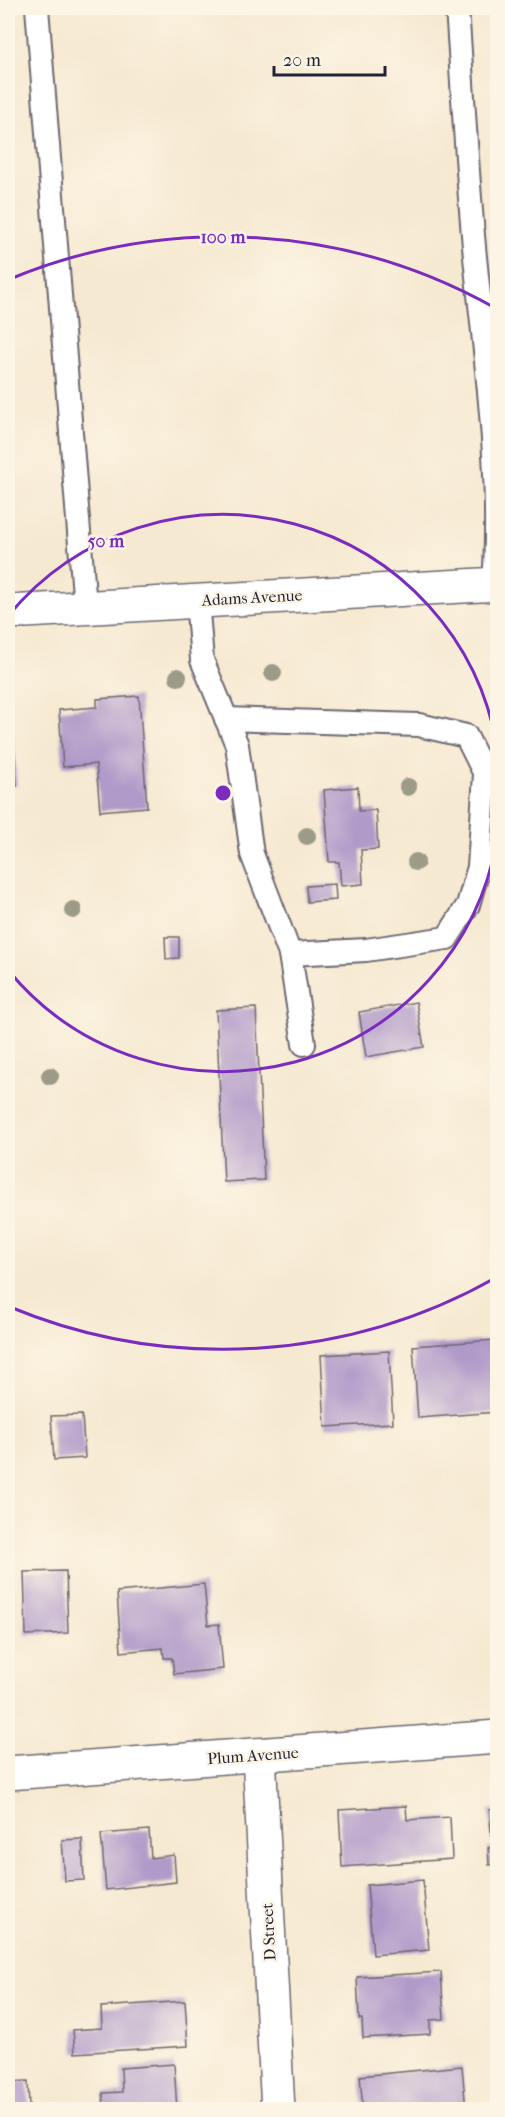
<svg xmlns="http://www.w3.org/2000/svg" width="505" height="2117" viewBox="0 0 505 2117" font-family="'IM FELL French Canon',serif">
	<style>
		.building { fill: #b09ac9 }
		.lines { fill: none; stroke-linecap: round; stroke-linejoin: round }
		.service-casing { stroke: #6c6870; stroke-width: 26 }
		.minor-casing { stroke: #6c6870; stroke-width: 36 }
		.tertiary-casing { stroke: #6c6870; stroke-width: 36 }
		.service { stroke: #fff; stroke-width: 22 }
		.minor { stroke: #fff; stroke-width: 33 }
		.tertiary { stroke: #fff; stroke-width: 33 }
		.tree { fill: #9c9b87 }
		.ring { fill: none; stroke: #7b2cbf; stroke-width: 3 }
		.labels { text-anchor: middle; stroke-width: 5; stroke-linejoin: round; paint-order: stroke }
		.street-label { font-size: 16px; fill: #22223b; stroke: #fcf5e5 }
		.centre { fill: #7b2cbf; stroke: #fcf5e5; stroke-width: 3 }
		.ring-label { font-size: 18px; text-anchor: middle; font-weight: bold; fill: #7b2cbf; stroke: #fcf5e5; stroke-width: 5; stroke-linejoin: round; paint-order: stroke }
	</style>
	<rect width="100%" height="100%" fill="#fcf5e5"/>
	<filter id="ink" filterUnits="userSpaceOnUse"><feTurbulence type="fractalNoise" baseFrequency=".0167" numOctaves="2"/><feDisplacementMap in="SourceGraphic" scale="12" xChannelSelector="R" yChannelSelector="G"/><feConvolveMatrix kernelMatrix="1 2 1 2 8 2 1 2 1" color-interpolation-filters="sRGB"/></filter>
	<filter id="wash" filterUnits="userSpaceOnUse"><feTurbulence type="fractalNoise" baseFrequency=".008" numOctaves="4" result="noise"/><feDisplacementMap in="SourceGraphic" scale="24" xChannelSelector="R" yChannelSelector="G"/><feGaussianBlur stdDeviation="1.35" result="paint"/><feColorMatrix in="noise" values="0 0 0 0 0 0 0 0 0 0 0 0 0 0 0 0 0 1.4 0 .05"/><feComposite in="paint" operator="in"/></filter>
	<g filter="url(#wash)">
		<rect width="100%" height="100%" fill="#f6e9d1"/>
		<g id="blocks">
			<!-- building -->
			<g class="building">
				<polygon points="139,696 147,807 100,811 96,764 63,767 59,710 97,707 97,699"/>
				<polygon points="8,730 13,730 17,786 8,786"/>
				<polygon points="358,787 359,811 376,810 378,849 361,850 363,884 341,886 339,862 329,862 324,790"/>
				<polygon points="335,884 336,900 307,902 306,886"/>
				<polygon points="165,937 179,937 179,958 166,959"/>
				<polygon points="416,1002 424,1047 366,1057 359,1012"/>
				<polygon points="256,1008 264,1180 224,1182 216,1010"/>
				<polygon points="495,1340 498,1412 418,1418 413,1346"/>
				<polygon points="389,1351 393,1423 325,1427 321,1355"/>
				<polygon points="82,1415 85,1458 54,1460 51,1416"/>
				<polygon points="66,1571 68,1633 26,1635 24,1572"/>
				<polygon points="204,1584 208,1625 219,1624 223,1669 174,1674 172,1658 164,1658 163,1648 121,1652 117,1592"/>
				<polygon points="406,1806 407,1820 450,1817 452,1859 342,1867 339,1810"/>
				<polygon points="498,1809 498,1841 492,1842 489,1810"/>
				<polygon points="149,1830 151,1858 174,1855 176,1882 106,1890 101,1834"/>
				<polygon points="82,1839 84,1880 65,1881 62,1840"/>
				<polygon points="498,1847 498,1864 489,1865 488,1848"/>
				<polygon points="423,1880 429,1950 373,1955 367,1885"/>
				<polygon points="441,1972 444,2019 430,2020 430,2034 363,2038 362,2019 359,2019 357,1977"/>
				<polygon points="185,2001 188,2046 75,2053 73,2030 102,2028 101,2007"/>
				<polygon points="174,2064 177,2110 104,2110 103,2093 122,2092 121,2068"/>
				<polygon points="462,2066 466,2110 363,2110 360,2076"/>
				<polygon points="28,2081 29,2110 8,2110 8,2082"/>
			</g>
		</g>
	</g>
	<g filter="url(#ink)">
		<use href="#blocks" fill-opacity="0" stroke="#6c6870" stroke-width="1.5"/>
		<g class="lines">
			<!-- service casing -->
			<g class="service-casing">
				<g id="service">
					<polyline points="37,8 85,607"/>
					<path d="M457 8C463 91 467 174 475 257 486 366 502 475 494 584"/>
					<polyline points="197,600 202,660 237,745 252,854 290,954 304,1044"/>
					<polyline points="226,719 419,725 466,736 485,774 479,867 468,905 447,938 366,950 290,954"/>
				</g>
			</g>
			<!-- minor casing -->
			<g class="minor-casing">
				<g id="minor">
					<polyline points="259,1755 278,2110"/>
					<polyline points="8,1773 498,1737"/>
				</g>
			</g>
			<!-- tertiary casing -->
			<g class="tertiary-casing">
				<polyline id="tertiary" points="8,612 498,584"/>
			</g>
			<!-- service -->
			<use href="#service" class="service"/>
			<!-- minor -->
			<use href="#minor" class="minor"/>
			<!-- tertiary -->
			<use href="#tertiary" class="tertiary"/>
		</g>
		<!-- trees -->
		<g class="tree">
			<circle cx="273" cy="673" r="9"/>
			<circle cx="178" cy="677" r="9"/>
			<circle cx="408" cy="787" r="9"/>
			<circle cx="307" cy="836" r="9"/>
			<circle cx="416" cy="862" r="9"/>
			<circle cx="73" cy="910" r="9"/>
			<circle cx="50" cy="1076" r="9"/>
		</g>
	</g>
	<!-- distance rings -->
	<g class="ring">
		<path d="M497 839A278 278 0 0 1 8 970M8 616A278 278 0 0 1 497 747"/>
		<path d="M497 1277A556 556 0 0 1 10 1307M10 279A556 556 0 0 1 497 309"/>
	</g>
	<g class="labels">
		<!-- street labels -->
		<g class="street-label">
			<text transform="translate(252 597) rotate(-3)" y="6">Adams Avenue</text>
			<text transform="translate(253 1755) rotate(-4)" y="6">Plum Avenue</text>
			<text transform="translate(268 1932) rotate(-93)" y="6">D Street</text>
		</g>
	</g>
	<circle cx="223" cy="793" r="9" class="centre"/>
	<g class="ring-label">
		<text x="223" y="243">100 m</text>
		<text x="106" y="547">50 m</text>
	</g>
	<!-- margin -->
	<rect width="505" height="2117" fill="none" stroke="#fcf5e5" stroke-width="30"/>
	<!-- scale -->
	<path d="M274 66v9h111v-9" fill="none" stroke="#22223b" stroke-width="3"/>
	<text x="283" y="66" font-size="18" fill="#22223b" stroke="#fcf5e5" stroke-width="4.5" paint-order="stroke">20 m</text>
</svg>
